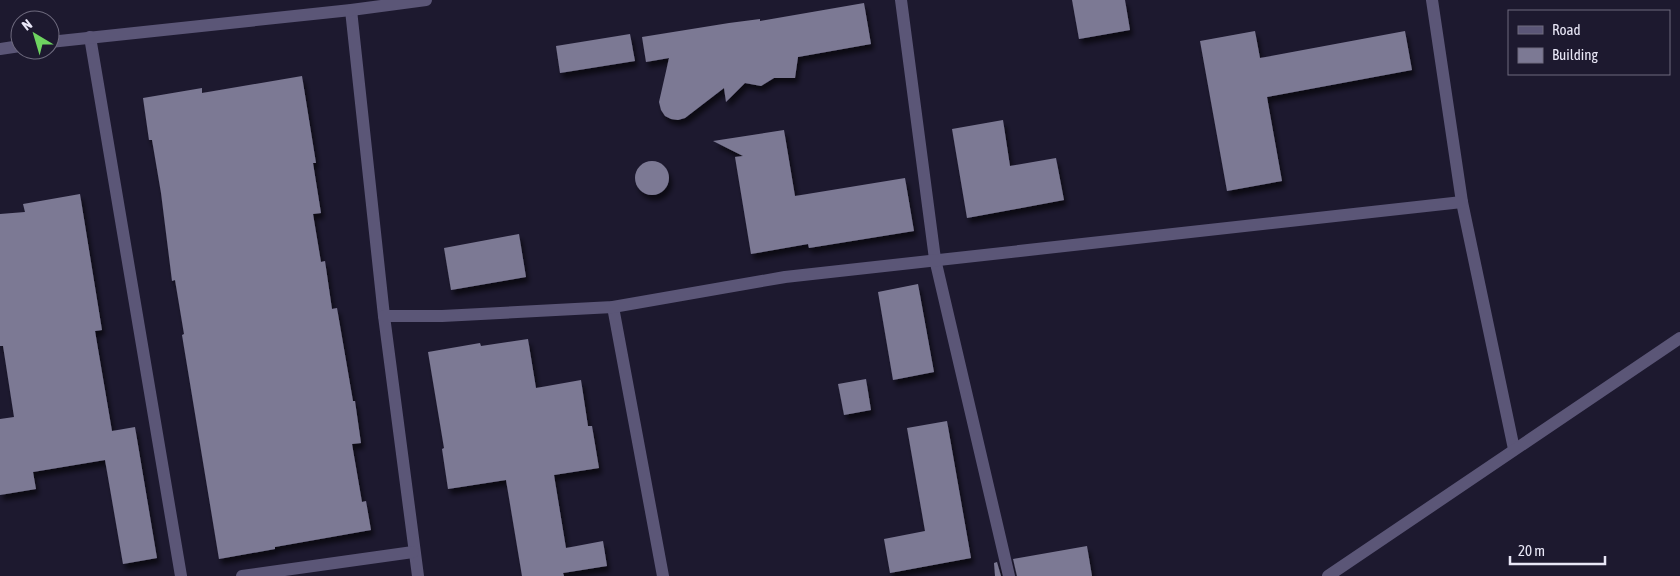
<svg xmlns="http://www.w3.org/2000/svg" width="1680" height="576" viewBox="0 0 1680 576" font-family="'Asap Condensed',sans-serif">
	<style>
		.building { fill: #7c7994; filter: url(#shadow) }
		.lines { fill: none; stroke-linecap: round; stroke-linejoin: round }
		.street { stroke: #5b5677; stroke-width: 12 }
	</style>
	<defs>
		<filter id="shadow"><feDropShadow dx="3" dy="5.5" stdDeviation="2.5" flood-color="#0009"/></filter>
	</defs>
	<rect width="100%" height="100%" fill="#1d192f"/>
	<!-- building -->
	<g class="building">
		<polygon points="1072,0 1125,0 1130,30 1079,39"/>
		<polygon points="864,3 871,44 798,57 795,78 774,78 761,86 745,83 726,102 724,88 685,118 678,120 671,119 665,116 661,110 659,102 669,58 646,62 642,37 729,23 760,19 760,21"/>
		<polygon points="1255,31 1260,58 1405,31 1412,70 1267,97 1282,181 1227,191 1200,41"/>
		<polygon points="630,34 635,61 560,73 556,46"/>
		<polygon points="302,76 316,163 313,163 321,213 313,214 321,262 325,261 332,309 337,308 353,401 355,401 361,443 352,444 362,502 366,501 371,530 275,547 275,549 219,559 182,335 184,334 175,280 172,281 161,193 152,140 149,140 143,98 202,88 202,93"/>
		<polygon points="1003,120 1010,166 1056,158 1064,200 967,218 952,129"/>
		<polygon points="784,130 795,196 905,178 914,231 809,248 808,244 751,254 735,157 743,156 713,141"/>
		<circle cx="652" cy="178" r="17"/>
		<polygon points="80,194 102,330 95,331 112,431 135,427 157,558 123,564 105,460 33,472 36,489 0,495 0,419 14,417 3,346 0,346 0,214 25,212 23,204"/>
		<polygon points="519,234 526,277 451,290 444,248"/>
		<polygon points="918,284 934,372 893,380 878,292"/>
		<polygon points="528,339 536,388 581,380 588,426 592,426 599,468 554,475 566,548 603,541 607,566 563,573 564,576 522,576 506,480 448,489 442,449 444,448 428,352 480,343 481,346"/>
		<polygon points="866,379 871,410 844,415 838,384"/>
		<polygon points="947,421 971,558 890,573 884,539 925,531 907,428"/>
		<polygon points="1087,546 1092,576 1017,576 1013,559"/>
		<polygon points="997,562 1001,576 995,576 994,563"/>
	</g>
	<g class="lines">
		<!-- street -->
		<g class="street">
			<polyline points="901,0 935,259 1009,576"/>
			<polyline points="351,10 384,316 418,576"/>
			<polyline points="90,37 181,576"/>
			<polyline points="50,42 351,10 426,0"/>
			<polyline points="0,49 20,46"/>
			<polyline points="1462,202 1514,449"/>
			<polyline points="613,307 663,576"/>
			<polyline points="384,316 442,316 613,307 785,277 1462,202 1432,0"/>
			<polyline points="242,576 413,552"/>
			<polyline points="1328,576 1680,338"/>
		</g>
	</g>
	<!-- legend -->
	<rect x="1508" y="10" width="162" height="65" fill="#1d192f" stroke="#6f6b7f"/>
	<rect x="1518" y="26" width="25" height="8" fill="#5b5677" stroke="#6f6b7f"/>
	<text x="1552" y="35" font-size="15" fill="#e9e7f7">Road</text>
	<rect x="1518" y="48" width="25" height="15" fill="#7c7994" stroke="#6f6b7f"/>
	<text x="1552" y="60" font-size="15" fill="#e9e7f7">Building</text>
	<!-- north arrow -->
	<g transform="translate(35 35) rotate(322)"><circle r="24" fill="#1d192f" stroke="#6f6b7f"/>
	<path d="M0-4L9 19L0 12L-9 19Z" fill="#6ed360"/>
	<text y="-8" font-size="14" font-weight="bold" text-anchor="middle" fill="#e9e7f7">N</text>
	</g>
	<!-- scale -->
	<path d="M1510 556v8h95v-8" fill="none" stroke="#e9e7f7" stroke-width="2.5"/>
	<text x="1518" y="556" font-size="15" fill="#e9e7f7" stroke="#1d192f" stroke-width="4" paint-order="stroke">20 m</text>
</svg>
